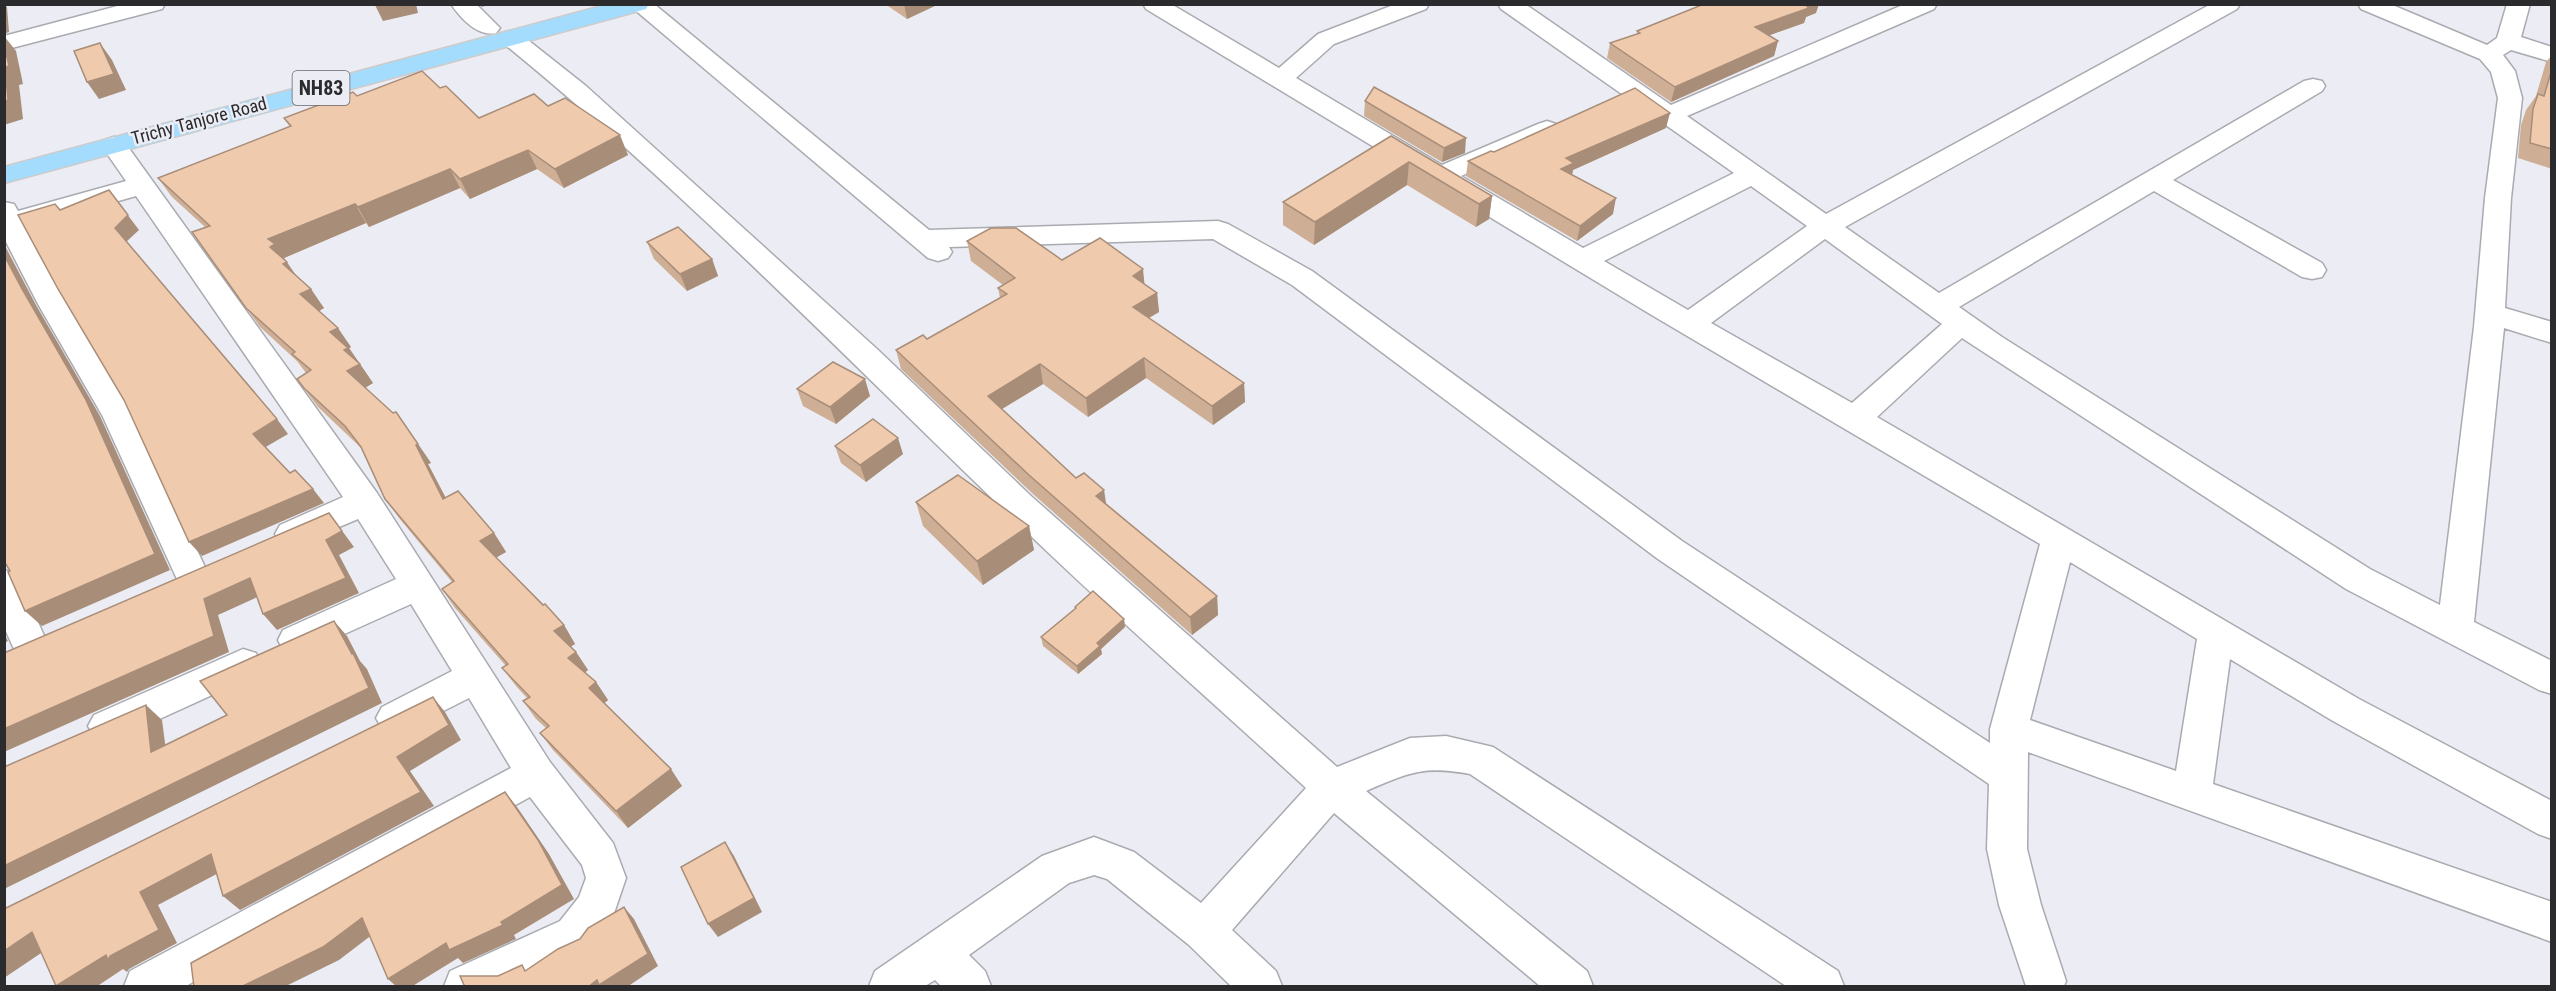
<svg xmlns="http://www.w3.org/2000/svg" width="2556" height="991" viewBox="0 0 2556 991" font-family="'Roboto Condensed',sans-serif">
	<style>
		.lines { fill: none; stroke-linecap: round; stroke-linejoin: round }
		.minor-casing { stroke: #a9abb1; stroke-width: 3 }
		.trunk-casing { stroke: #cccccd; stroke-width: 3 }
		.minor { fill: #fff; fill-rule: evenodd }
		.trunk { fill: #a4dcfe; fill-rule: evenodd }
		.wall { fill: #ceae95 }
		.shaded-wall { fill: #a88d79 }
		.building { fill: #f0caad; stroke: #a88d79; stroke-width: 1.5 }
		.labels { text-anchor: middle; stroke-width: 5; stroke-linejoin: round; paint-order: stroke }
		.far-street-label { font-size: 18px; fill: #2b2b2e; stroke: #ecedf4 }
		.shield { fill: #ecedf4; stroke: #656569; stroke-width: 1.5 }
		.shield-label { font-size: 20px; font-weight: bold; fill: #2b2b2e }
	</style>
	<rect width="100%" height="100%" fill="#ecedf4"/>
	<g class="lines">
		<!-- minor casing -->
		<g class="minor-casing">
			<g id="minor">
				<polygon points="125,4 165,4 162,9 4,50 4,36"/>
				<path d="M451 4H476L500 28 496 33C478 37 461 19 451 4Z"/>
				<path d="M628 4H654L929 230 1218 221 1228 224 1312 271 1682 541 1990 743V729L2040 544 1650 314 1146 9 1143 4H1171L1279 68 1318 34 1396 4H1429L1426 9 1334 44 1296 78 1442 165 1538 124 1547 121 1556 124 1560 129 1556 134 1461 176 1583 248 1734 173 1501 9 1498 4H1525L1671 105 1905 4H1937L1934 9 1687 116 1826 214 2211 4H2240L2237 9 1845 227 1939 293 2304 81 2313 79 2322 81 2325 86 2322 91 2173 180 2322 263 2326 270 2322 277 2312 279 2302 277 2154 191 1959 307 2002 337 2370 569 2440 605 2474 327 2485 198 2498 98 2491 72 2480 59 2361 9 2358 4H2390L2487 45 2497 38 2507 4H2530L2521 37 2552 47V62L2511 50 2503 55 2515 71 2522 98 2511 198 2505 308 2552 322V343L2504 328 2474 622 2552 661V694L2539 690 2346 589 1962 338 1877 417 2359 699 2552 801V839L2538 834 2333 721 2230 659 2213 784 2552 902V942L2028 752 2027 849 2041 905 2066 981 2064 986H2026L1999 905 1987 849 1989 784 1658 559 1292 285 1213 239 949 247 952 252 948 258 938 261 928 258ZM1751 186 1807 226 1688 310 1604 261ZM1825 239 1942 324 1852 403 1711 323ZM2070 562 2197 639 2176 771 2030 720Z"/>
				<path d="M511 31 519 33 586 86 877 349 1031 496 1337 767 1410 738 1446 736 1493 747 1838 971 1844 986H1786L1470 774C1423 765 1408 773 1366 791L1587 971 1593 986H1540L1334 813 1232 930 1276 971 1282 986H1231L1189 945 1107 879 1094 875 1069 883 969 955 985 971 991 986H941L935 980 925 986H869L875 971 1042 856 1094 837 1134 852 1201 903 1306 788C1206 696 1103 607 1006 512 841 353 681 188 503 43L499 38 503 33Z"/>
				<polygon points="114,137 123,140 377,493 550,762 613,843 626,878 611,922 590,949 511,986 444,986 450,971 560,921 579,897 586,878 582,865 530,797 186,986 124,986 130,971 511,768 469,698 408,729 395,734 382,729 376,718 382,707 452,671 411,604 309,650 296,655 283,650 278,640 283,630 396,579 358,519 292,547 280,543 275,534 280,525 343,497 136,196 26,227 68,304 134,415 210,578 205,588 193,592 181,588 102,415 38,304 4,238 4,202 14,204 18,211 126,181 101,145 105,140"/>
				<polygon points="4,570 16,574 21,584 50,649 45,660 32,664 19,660 4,627"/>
				<polygon points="243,649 256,653 261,664 256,675 120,737 107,742 94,737 88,726 94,715"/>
			</g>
		</g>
		<!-- trunk casing -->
		<g class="trunk-casing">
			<polygon id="trunk" points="609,4 649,4 646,9 4,183 4,167"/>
		</g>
		<!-- minor -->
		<use href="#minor" class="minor"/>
		<!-- trunk -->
		<use href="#trunk" class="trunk"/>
	</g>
	<!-- wall -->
	<g class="wall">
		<polygon points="885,4 939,4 907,19"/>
		<polygon points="1816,13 1806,17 1804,23 1769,35 1778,41 1774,56 1671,102 1607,58 1610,43 1637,34 1637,31"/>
		<polygon points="2552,55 2552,169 2518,158 2521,125 2526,110 2536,96 2546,62"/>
		<polygon points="440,88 479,118 548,106 628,155 564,188 537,169 470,199 460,188 369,227 366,223 284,258 296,275 324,308 319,311 351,347 349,348 373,383 365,388 418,444 431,463 428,464 446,498 494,533 506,552 496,557 564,625 575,644 570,647 576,652 588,670 585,672 596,682 608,700 604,703 682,786 628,828 553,750 540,733 546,728 536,719 523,701 527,698 516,686 502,668 506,666 455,608 442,589 452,582 399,518 385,499 362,449 358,445 318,407 297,379 306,373 297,361 260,327 192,232 205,227 172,197 158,178 290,127 284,118 357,96"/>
		<polygon points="1365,101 1465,153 1442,162 1364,116"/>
		<polygon points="1666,128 1573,170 1572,175 1613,214 1577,241 1466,176 1468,161 1494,152"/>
		<polygon points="1391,136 1492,196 1489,219 1476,227 1407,185 1314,245 1283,225 1283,202"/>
		<polygon points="967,241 1062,260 1145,284 1157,293 1159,312 1149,318 1244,383 1245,402 1213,425 1146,378 1088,417 1043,384 1002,409 1076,478 1217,596 1218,615 1192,635 1033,494 901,369 896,350 927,339 1000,298 998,288 1003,285 971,261"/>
		<polygon points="647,242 712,259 718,276 687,291 654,259"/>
		<polygon points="797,389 870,396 836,424 803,406"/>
		<polygon points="835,446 903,454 866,482 841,463"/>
		<polygon points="916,502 1029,526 1034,550 983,585 923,526"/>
		<polygon points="1075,607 1124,619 1125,627 1101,649 1102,654 1078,674 1043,646 1041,637 1075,609"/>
	</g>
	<!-- shaded-wall -->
	<g class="shaded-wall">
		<polygon points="4,4 7,7 9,32 4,34"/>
		<polygon points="377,4 416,4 418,13 383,21 375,5"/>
		<polygon points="481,4 490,4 482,7"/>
		<polygon points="904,4 939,4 907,19"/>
		<polygon points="1804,4 1819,4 1816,13 1806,17 1804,23 1751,42 1755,27"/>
		<polygon points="4,36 16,51 23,84 19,85 23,119 4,125"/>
		<polygon points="1778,41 1774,56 1671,102 1675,87"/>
		<polygon points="100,43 112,60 126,90 99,99 87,82"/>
		<polygon points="1670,113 1666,128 1573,170 1571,179 1561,169 1566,158"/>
		<polygon points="620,135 628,155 564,188 555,169"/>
		<polygon points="1466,138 1465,153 1442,162 1444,148"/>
		<polygon points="528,150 537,169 470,199 460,179"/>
		<polygon points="1409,162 1407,185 1314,245 1315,222"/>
		<polygon points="450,169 460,188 369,227 358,207"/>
		<polygon points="109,190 139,230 126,242 115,228"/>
		<polygon points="1492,196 1489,219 1476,227 1479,204"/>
		<polygon points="1616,198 1613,214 1577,241 1580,226"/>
		<polygon points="355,204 366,223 284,258 300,282 296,284 270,247 268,239"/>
		<polygon points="4,244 36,305 100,416 170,570 42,626 25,611 22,289 4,255"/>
		<polygon points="712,259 718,276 687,291 680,274"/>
		<polygon points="1143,269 1145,289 1133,276"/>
		<polygon points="311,289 324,308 314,314 300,294"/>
		<polygon points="1157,293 1159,312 1135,326 1133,307"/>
		<polygon points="338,328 351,347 349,348 373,383 360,391 347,371 330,332"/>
		<polygon points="1144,358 1146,378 1088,417 1086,398"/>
		<polygon points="1040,364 1043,384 992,415 988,396"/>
		<polygon points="865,379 870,396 836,424 830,407"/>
		<polygon points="1244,383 1245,402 1213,425 1212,406"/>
		<polygon points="277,419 288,434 264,448 253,434"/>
		<polygon points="898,438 903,454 866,482 860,465"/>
		<polygon points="418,444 431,463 428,464 456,518 443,499 416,445"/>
		<polygon points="313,489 324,503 202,556 189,542"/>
		<polygon points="1104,490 1107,509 1096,496"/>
		<polygon points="329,513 354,547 339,555 359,593 277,630 263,614 326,540"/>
		<polygon points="1029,526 1034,550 983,585 977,561"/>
		<polygon points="494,533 506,552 492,560 480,541"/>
		<polygon points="250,578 264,594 218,615 229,652 4,752 4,729 204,599"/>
		<polygon points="1217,596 1218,615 1192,635 1190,617"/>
		<polygon points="1124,619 1125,627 1101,649 1102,654 1078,674 1077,666 1097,643"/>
		<polygon points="334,621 347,636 360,661 367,669 382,703 4,889 4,866 352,654"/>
		<polygon points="564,625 575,644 567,649 554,631"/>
		<polygon points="4,633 8,641 4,643"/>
		<polygon points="576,652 588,670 580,676 568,658"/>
		<polygon points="596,682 608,700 601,706 589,688"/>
		<polygon points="433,697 445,712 461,740 410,771 434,806 240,910 223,896 397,757"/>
		<polygon points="146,705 162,720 168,766 151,752"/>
		<polygon points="671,769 682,786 628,828 616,811"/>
		<polygon points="505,792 517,807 549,854 574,899 514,935 516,939 463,963 458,958 411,987 397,987 388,979 446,943 501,922"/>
		<polygon points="725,842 734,856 762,912 718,937 708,924"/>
		<polygon points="211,854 228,868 158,905 177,943 129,969 127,972 123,969 96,987 56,986 140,892"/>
		<polygon points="624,907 634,919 658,966 627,987 588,987"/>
		<polygon points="362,918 377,931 339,960 284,987 241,987"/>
		<polygon points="32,932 53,945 4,978 4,951"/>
	</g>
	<!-- building -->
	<g class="building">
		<polygon points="1704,4 1804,4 1809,8 1755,27 1778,41 1675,87 1610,43 1640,33 1637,31"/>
		<polygon points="100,43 114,74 87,82 74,51"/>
		<polygon points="4,44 9,66 5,67 8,100 4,102"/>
		<polygon points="2552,69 2552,149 2530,143 2533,109 2538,94 2544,96"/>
		<polygon points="422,71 440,88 446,86 479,118 534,94 548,106 565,98 620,135 555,169 528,150 460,179 450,169 358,207 355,204 268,239 275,244 270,247 287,262 283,264 311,289 300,294 338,328 330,332 348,348 344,350 360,364 347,371 393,413 396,412 418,444 416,445 443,499 458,491 494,533 480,541 543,605 545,604 564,625 554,631 576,652 568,658 596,682 589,688 671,769 616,811 540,733 549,726 523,701 530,697 502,668 508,664 442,589 454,581 385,499 361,447 345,426 304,388 297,379 311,370 292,354 295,352 246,308 192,232 210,226 158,178 291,126 284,118 353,92 357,96"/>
		<polygon points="1374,87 1466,138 1444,148 1365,101"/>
		<polygon points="1635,88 1670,113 1566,158 1574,163 1561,169 1616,198 1580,226 1468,161 1491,151 1494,152"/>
		<polygon points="1391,136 1492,196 1479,204 1409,162 1315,222 1283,202"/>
		<polygon points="109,190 128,215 115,228 277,419 253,434 290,473 295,470 313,489 189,542 124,400 58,289 18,215 55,204 60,210"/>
		<polygon points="678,227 712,259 680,274 647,242"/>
		<polygon points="991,228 1016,228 1062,260 1100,238 1143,269 1133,276 1157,293 1133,307 1244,383 1212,406 1144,358 1086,398 1040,364 988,396 1076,478 1084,473 1104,490 1096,496 1217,596 1190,617 1029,475 896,350 923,335 927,339 1007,294 998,288 1015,278 967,241"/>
		<polygon points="4,255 22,289 86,400 155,554 25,611 8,572 10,571 4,561"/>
		<polygon points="833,362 865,379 830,407 797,389"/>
		<polygon points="873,419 898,438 860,465 835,446"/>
		<polygon points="958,475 1029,526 977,561 916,502"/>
		<polygon points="329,513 342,531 326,540 346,578 263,614 250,578 204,599 214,636 4,729 4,653"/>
		<polygon points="1093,591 1124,619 1097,643 1100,646 1077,666 1041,637 1076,608 1075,607"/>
		<polygon points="334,621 352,654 353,653 369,688 4,866 4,767 146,705 151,752 227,715 200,681"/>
		<polygon points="433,697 449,725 397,757 421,792 223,896 211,854 140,892 159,930 110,956 108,960 106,955 56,986 32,932 4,951 4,909"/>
		<polygon points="505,792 538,840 562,885 501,922 503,925 449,950 446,943 388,979 362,918 323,947 241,987 194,987 191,963"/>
		<polygon points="725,842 754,898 708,924 681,867"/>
		<polygon points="624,907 648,954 599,985 597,980 588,987 465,987 460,976 498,976 522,965 525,971 558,949 580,939 588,928"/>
	</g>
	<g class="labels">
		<!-- far-street labels -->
		<g class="far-street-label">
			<text transform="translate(199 121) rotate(-15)" y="6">Trichy Tanjore Road</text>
		</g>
		<!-- shield labels -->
		<rect class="shield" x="292.5" y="71" width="57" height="34" rx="4.5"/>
		<g class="shield-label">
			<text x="321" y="95">NH83</text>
		</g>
	</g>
	<!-- border -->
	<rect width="2556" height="991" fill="none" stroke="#2b2b2e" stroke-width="12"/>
</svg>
